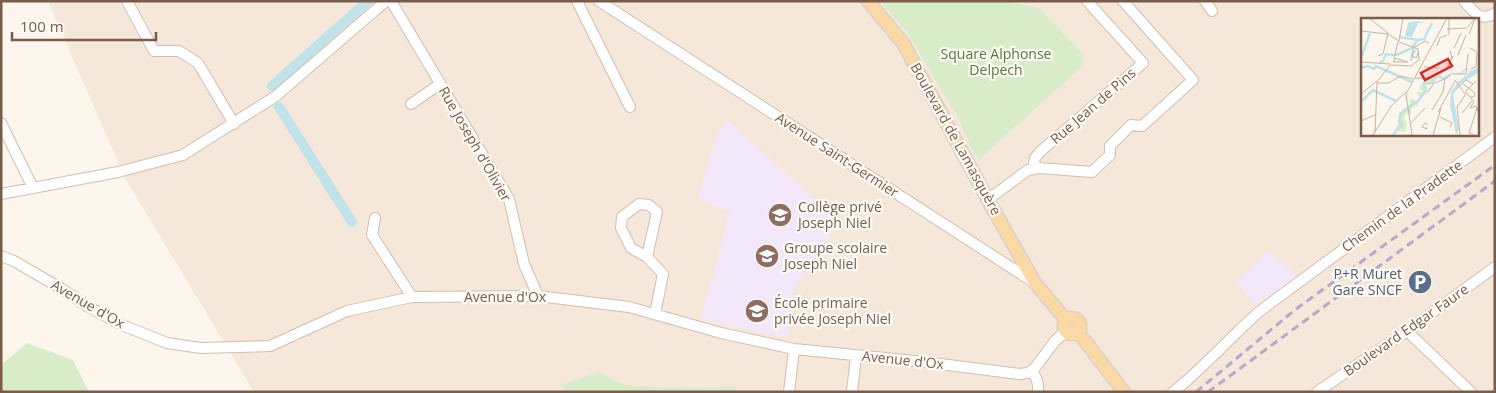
<svg xmlns="http://www.w3.org/2000/svg" width="1496" height="393" viewBox="0 0 1496 393" font-family="'Open Sans',sans-serif">
  <rect width="100%" height="100%" fill="#fdf6ec"/>
  <path fill="#f5e8da" fill-rule="evenodd" d="M 48,1 L 1495,1 L 1495,392 L 254,392 L 125,178 ZM 1362,19 L 1477,19 L 1477,134 L 1362,134 Z"/>
  <path fill="#f3e8fa" d="M 728,120 L 839,222 L 793,290 L 788,338 L 701,320 L 730,211 L 698,200 L 715,139 Z
    M 1268,251 L 1298,277 L 1255,305 L 1237,282 Z"/>
  <path fill="#d8ecc9" d="M 880,1 L 1003,1 L 1039,8 L 1084,55 L 1082,66 L 980,159 L 974,154 L 956,114 L 907,32 Z
    M 27,343 L 73,360 L 89,392 L 1,392 L 1,365 Z
    M 598,372 L 625,385 L 669,388 L 735,387 L 737,392 L 565,392 L 562,385 Z"/>
  <g fill="none" stroke-linecap="round" stroke-linejoin="round">
    <path stroke="#bfe3e8" stroke-width="10" d="M 272,86 L 368,1
      M 279,107 L 352,222"/>
    <g stroke="#d1beb0" stroke-width="12">
      <path id="minor" d="M 127,1 L 154,51 L 179,51 L 198,63 L 234,124
        M 391,1 L 509,199 L 524,264 L 538,296
        M 577,1 L 630,107
        M 599,1 L 1035,283
        M 1205,1 L 1212,11
        M 1464,1 C 1473,11 1481,23 1495,13
        M 411,104 L 440,84
        M 1,123 L 33,188
        M 1033,169 L 1035,158 L 1041,151 L 1143,63 L 1087,1
        M 1,194 L 118,172 L 183,155 L 276,96 L 386,1
        M 987,198 L 994,195 L 1028,170 L 1039,168 L 1092,172 L 1110,155 L 1110,146 L 1131,125 L 1142,126 L 1193,80 L 1123,1
        M 375,218 L 372,235 L 412,297
        M 1,256 L 14,261 L 62,289 L 87,306 L 122,325 L 167,343 L 201,348 L 270,346 L 347,311 L 412,297 L 538,296 L 629,307 L 721,333 L 794,349 L 925,362 L 1019,374 L 1028,373 L 1034,369 L 1055,341 L 1066,331
        M 647,257 L 631,248 L 621,228 L 622,217 L 639,204 L 649,205 L 657,212 L 647,257 L 663,274 L 655,314
        M 1407,331 L 1471,392
        M 1031,371 C 1037,377 1039,384 1038,392
        M 789,392 L 794,349
        M 852,392 L 856,356
        M 1173,392 C 1204,368 1230,337 1260,311 L 1495,137
        M 1317,392 L 1407,331 L 1495,267"/>
    </g>
    <g stroke="#dad1cd" stroke-width="15">
      <path id="major" d="M 868,1 L 903,43 L 993,209 L 1035,283 L 1066,320
        M1064 326a8 8 0 1 1 16 0a8 8 0 1 1-16 0Z
        M 1078,332 L 1124,392"/>
    </g>
    <use href="#minor" stroke="#fff" stroke-width="10"/>
    <use href="#major" stroke="#fbd9a5" stroke-width="12"/>
    <path stroke="#b9a8c9" stroke-width="3" stroke-dasharray="8 5" stroke-linecap="butt" d="M 1196,392 L 1296,309 L 1495,165
      M 1208,392 L 1495,181"/>
  </g>
  <defs>
    <g id="school-disc" transform="scale(1.25)"><circle r="9.5" fill="#8d6e63" stroke="#fffaf3"/><path d="M0-5L7-2L0 1L-7-2ZM-4 1L0 2.5L4 1V4Q0 6-4 4Z" fill="#fff"/></g>
    <g id="parking-disc" transform="scale(1.25)"><circle r="9.5" fill="#5c6f8a" stroke="#fffaf3"/><path d="M-3.5-5.5H1a3.5 3.5 0 0 1 0 7H-1V5.5H-3.5ZM-1-3.4V-.6H.8a1.4 1.4 0 0 0 0-2.8Z" fill="#fff"/></g>
  </defs>
  <g fill-rule="evenodd">
    <use href="#school-disc" x="780" y="215"/>
    <use href="#school-disc" x="767" y="256"/>
    <use href="#parking-disc" x="1420" y="282"/>
    <use href="#school-disc" x="757" y="311"/>
  </g>
  <g text-anchor="middle" stroke-width="4.5" stroke-linejoin="round" paint-order="stroke">
    <g font-size="14" fill="#537a41" stroke="#fffaf3">
      <text x="996" y="59">Square Alphonse<tspan x="996" dy="16">Delpech</tspan></text>
    </g>
    <g font-size="14" fill="#7a5c4d" stroke="#fffaf3">
      <text transform="translate(1093 106) rotate(-41)" y="5">Rue Jean de Pins</text>
      <text transform="translate(956 139) rotate(61)" y="5">Boulevard de Lamasquère</text>
      <text transform="translate(475 144) rotate(60)" y="5">Rue Joseph d'Olivier</text>
      <text transform="translate(837 155) rotate(33)" y="5">Avenue Saint-Germier</text>
      <text transform="translate(1402 206) rotate(-36)" y="5">Chemin de la Pradette</text>
      <text x="505" y="302">Avenue d'Ox</text>
      <text transform="translate(88 304) rotate(30)" y="5">Avenue d'Ox</text>
      <text transform="translate(1406 330) rotate(-35)" y="5">Boulevard Edgar Faure</text>
      <text transform="translate(903 360) rotate(6)" y="5">Avenue d'Ox</text>
    </g>
    <g font-size="14" fill="#785e54" stroke="#fffaf3" text-anchor="start">
      <text x="798" y="212">Collège privé<tspan x="798" dy="16">Joseph Niel</tspan></text>
      <text x="784" y="253">Groupe scolaire<tspan x="784" dy="16">Joseph Niel</tspan></text>
      <text x="774" y="308">École primaire<tspan x="774" dy="16">privée Joseph Niel</tspan></text>
    </g>
    <g font-size="14" fill="#4e5e75" stroke="#fffaf3" text-anchor="end">
      <text x="1402" y="279">P+R Muret<tspan x="1402" dy="16">Gare SNCF</tspan></text>
    </g>
  </g>
  <g transform="translate(1361 18)">
    <rect width="118" height="118" fill="#fdf6ec"/>
    <path d="M 78,56 L 80,60 L 79,62 L 77,58 L 69,67 L 63,67 L 69,71 L 65,71 L 68,73 L 56,84 L 57,89 L 53,87 L 50,91 L 50,97 L 47,95 L 43,98 L 46,107 L 44,114 L 36,113 L 32,117 L 38,103 L 37,97 L 48,87 L 50,80 L 56,84 L 59,79 L 55,74 L 63,74 L 58,70 L 64,61 Z" fill="#d8ecc9"/>
    <path d="M 56,3 L 64,5 L 57,5 L 51,19 L 44,18 L 47,5 ZM 104,50 L 110,53 L 117,50 L 117,55 L 99,66 L 92,77 L 98,111 L 95,117 L 89,87 L 90,74 L 97,64 L 109,54 L 105,50 L 103,54 L 100,56 L 92,53 L 85,61 L 80,61 L 92,53 L 100,55 Z" fill="#bfe3e8"/>
    <path fill="none" stroke="#bfe3e8" stroke-width="2.5" d="M 38,19 L 57,22M 35,37 L 53,29M 1,38 L 9,15M 50,43 L 53,27 L 57,22 L 63,21 L 71,5M 18,45 L 22,43 L 25,36 L 35,37M 0,50 L 7,48 L 13,51 L 15,48 L 51,64M 0,84 L 12,72 L 35,83M 32,117 L 41,106 L 38,103 L 40,95 L 57,83 L 64,74 L 63,65 L 71,65 L 77,57 L 82,61"/>
    <path fill="none" stroke="#c5b3a7" stroke-width="1" d="M 8,0 L 27,15 L 22,36 L 17,38M 86,11 L 106,10 L 114,0M 0,13 L 27,16 L 38,23M 108,16 L 114,1M 88,17 L 88,0M 38,23 L 42,0M 38,24 L 57,31 L 58,41M 76,28 L 79,20 L 86,17M 54,29 L 64,23 L 68,25M 93,30 L 100,15M 109,30 L 116,34 L 115,49 L 110,51M 55,34 L 53,33 L 51,38 L 55,40 L 57,35M 97,37 L 105,17M 33,40 L 47,44 L 32,44 L 34,41M 33,40 L 37,24M 0,44 L 29,46M 63,49 L 78,50M 86,52 L 92,38M 91,56 L 105,56 L 107,36M 54,60 L 66,60 L 85,52 L 91,39 L 89,33M 94,62 L 104,76M 16,64 L 29,47 L 50,48 L 59,41M 16,65 L 28,65 L 39,58 L 52,61M 102,66 L 113,74 L 114,78 L 110,79M 95,71 L 105,62 L 112,66M 67,74 L 73,65 L 84,61M 104,74 L 115,63M 105,74 L 113,84 L 109,90 L 115,88 L 118,95M 0,76 L 16,63M 71,92 L 82,74 L 84,61 L 90,57M 77,94 L 94,63M 101,95 L 111,83M 79,99 L 91,105 L 89,109M 0,103 L 14,97M 50,105 L 64,90M 65,109 L 66,111 L 61,109 L 64,105 L 67,107M 14,114 L 16,65M 112,116 L 108,115 L 116,90M 12,117 L 31,87 L 45,74M 51,117 L 45,76 L 86,0M 72,117 L 80,90M 99,117 L 96,89 L 105,76"/>
    <path fill="#d62828" fill-opacity="0.15" stroke="#d62828" stroke-width="2.5" d="M 87,41 L 91,48 L 64,62 L 60,55 Z"/>
    <rect width="118" height="118" fill="none" stroke="#7a5c4d" stroke-width="2.5"/>
  </g>
  <rect width="1496" height="393" fill="none" stroke="#7a5c4d" stroke-width="5"/>
  <path d="M12 32v8h144v-8" fill="none" stroke="#7a5c4d" stroke-width="2.5"/>
  <text x="20" y="32" font-size="15" fill="#7a5c4d" stroke="#fffaf3" stroke-width="4" paint-order="stroke">100 m</text>
</svg>
